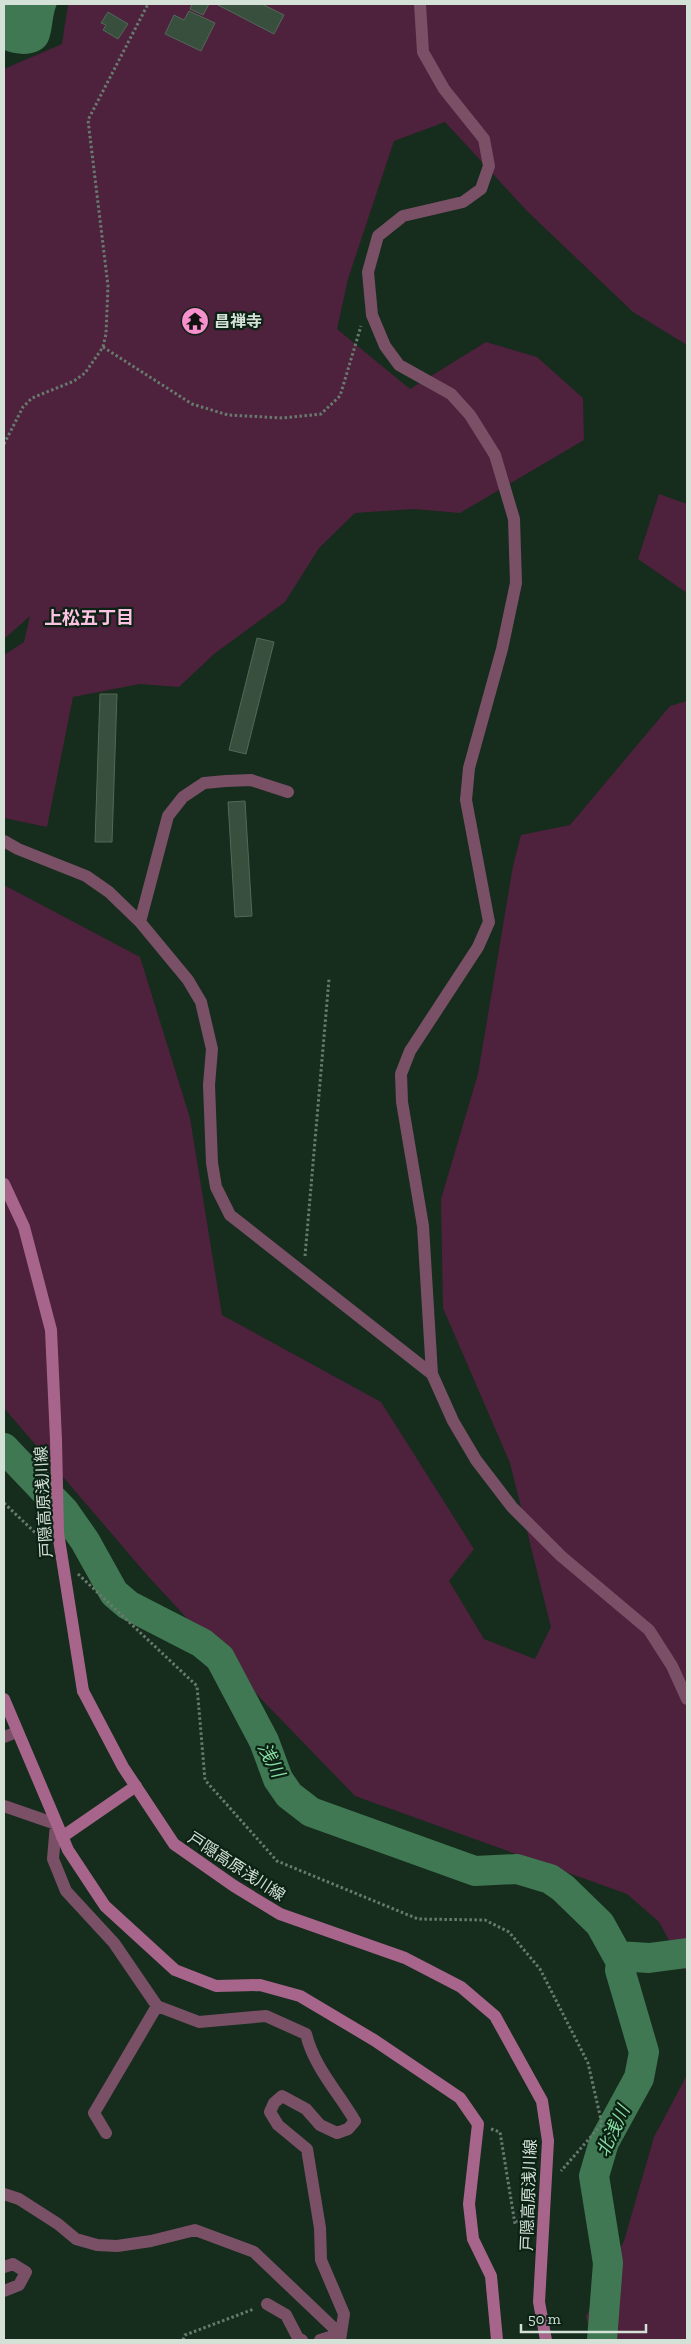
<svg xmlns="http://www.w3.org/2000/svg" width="691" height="2344" viewBox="0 0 691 2344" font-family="'Zilla Slab','Noto Sans JP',serif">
  <rect width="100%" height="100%" fill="#162c1d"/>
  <path fill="#4e213c" d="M 68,4 L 687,4 L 687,345 L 633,312 L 527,211 L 445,122 L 394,141 L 348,279 L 337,329 L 410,389 L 486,342 L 537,357 L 583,398 L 584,440 L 460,513 L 414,509 L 355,513 L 319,548 L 285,602 L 214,654 L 179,687 L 140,684 L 73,697 L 47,827 L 4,818 L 4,655 L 24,642 L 30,616 L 4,639 L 4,69 L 62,44 Z
    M 659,494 L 687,504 L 687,593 L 638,559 Z
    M 687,701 L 687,1973 L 659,1922 L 627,1894 L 355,1796 L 266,1704 L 147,1575 L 4,1408 L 4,885 L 140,957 L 190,1118 L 222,1315 L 381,1402 L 474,1549 L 449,1581 L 484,1639 L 535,1659 L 551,1627 L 510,1463 L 443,1308 L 441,1199 L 478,1074 L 513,866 L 521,835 L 570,825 L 670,706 Z
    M 687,2075 L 687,2340 L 592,2340 L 586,2316 L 624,2241 L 654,2137 Z"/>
  <path fill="#3f7852" d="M 5,4 L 57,4 C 52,15 53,27 49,39 C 43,57 18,56 4,50 Z"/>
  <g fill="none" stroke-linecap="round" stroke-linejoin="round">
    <path stroke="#3f7852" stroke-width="30" d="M 4,1448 L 64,1511 L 85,1541 L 114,1593 L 128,1605 L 202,1643 L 220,1658 L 264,1741 L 278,1779 L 289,1795 L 311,1812 L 475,1871 L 517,1869 L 550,1879 L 563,1888 L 600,1924 L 621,1962 L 620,1970 L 644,2052 L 639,2078 L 604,2142 L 594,2176 L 608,2263 L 602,2340
      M 618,1956 L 649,1958 L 687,1953"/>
  </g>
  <path fill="#384f3e" stroke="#516958" d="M 192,4 L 209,4 L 203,15 L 190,9 Z
    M 216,4 L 262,4 L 284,15 L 274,34 Z
    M 189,11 L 215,23 L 201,51 L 165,34 L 174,15 L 184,20 Z
    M 108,12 L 128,24 L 118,39 L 103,30 L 106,25 L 101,23 Z
    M 257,638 L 274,642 L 246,754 L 229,750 Z
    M 100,694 L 117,694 L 112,842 L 95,842 Z
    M 245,801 L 252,916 L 235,917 L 228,802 Z"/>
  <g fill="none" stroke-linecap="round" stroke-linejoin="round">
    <path stroke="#687a6e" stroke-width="3" stroke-dasharray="2.5 2.5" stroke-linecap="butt" d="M 103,347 L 192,404 L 228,415 L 283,418 L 321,414 L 340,396 L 361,326
      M 4,444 L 23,407 L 32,398 L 74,381 L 85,373 L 103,347 L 106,334 L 108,286 L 88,120 L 148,4
      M 305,1256 L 329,979
      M 4,1503 L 45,1542
      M 78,1574 L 197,1686 L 205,1780 L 277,1861 L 418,1919 L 485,1920 L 509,1932 L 540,1969 L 588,2063 L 602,2124 L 561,2171
      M 491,2129 L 500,2132 L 515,2224 L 529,2208
      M 183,2340 L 185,2335 L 254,2309"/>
    <path stroke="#7a5067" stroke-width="12" d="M 420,4 L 423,52 L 444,89 L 484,139 L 489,166 L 481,189 L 463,202 L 403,216 L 378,236 L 368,272 L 372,315 L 385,346 L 399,365 L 451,394 L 470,415 L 495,455 L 514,519 L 516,583 L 502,649 L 469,768 L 466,800 L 489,922 L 478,947 L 410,1051 L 401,1074 L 402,1102 L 423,1226 L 432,1374
      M 4,841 L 18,849 L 86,876 L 109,892 L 140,922 L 188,980 L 201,1002 L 212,1049 L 209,1085 L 212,1163 L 216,1187 L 230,1215 L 432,1374 L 453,1421 L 476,1460 L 512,1507 L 561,1556 L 649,1630 L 672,1666 L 687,1699
      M 140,922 L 168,816 L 183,797 L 204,783 L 226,781 L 251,780 L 288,792
      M 4,1737 L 17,1732
      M 4,1806 L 56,1824 L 53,1859 L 66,1891 L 114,1943 L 157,2006 L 199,2022 L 266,2016 L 306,2034 C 314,2067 338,2092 355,2121 L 348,2129 L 337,2133 L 320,2125 L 306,2109 L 282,2096 L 274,2103 L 270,2112 L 278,2125 L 307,2149 L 320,2228 L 321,2260 L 344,2314 L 340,2340
      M 106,2133 L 94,2113 L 157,2006
      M 4,2194 L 19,2199 L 58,2224 L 76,2239 L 97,2245 L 117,2246 L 151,2241 L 195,2230 L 254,2252 L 340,2334
      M 4,2267 L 13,2264 L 26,2272 L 19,2285 L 4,2291
      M 267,2304 L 286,2315 L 298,2338 L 302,2340
      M 320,2340 L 340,2334"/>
    <path stroke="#a8658c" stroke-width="12" d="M 4,1184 L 24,1227 L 51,1330 L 56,1440
      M 83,1691 L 123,1767 L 174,1844 L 234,1886 L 280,1914 L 405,1958 L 461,1987 L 495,2016 L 542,2101 L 548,2141
      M 4,1699 L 68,1850 L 105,1906 L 175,1970 L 216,1986 L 260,1985 L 300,1996 L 374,2040 L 460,2098 L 478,2124 L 469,2204 L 473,2239 L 491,2276 L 497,2340
      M 62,1837 L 136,1786"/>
    <path stroke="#a8658c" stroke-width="12" d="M 56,1440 L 58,1533 L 83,1691
      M 546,2340 L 539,2302 L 548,2141"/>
  </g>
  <defs>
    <g id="temple-disc" transform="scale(1.4375)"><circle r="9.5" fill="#f790cd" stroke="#0c2214"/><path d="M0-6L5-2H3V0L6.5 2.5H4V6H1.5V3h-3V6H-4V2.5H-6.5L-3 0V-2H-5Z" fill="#111"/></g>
  </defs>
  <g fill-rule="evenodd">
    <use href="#temple-disc" x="195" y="321"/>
  </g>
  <g text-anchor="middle" stroke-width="4.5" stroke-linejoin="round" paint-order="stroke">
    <g font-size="16" font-weight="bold" fill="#d4e1d7" stroke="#0c2214" text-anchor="start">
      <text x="214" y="327">昌禅寺</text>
    </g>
    <g font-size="16" fill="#d4e1d7" stroke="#0c2214">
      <text transform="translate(43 1502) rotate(-93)" y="6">戸隠高原浅川線</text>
      <text transform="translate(237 1866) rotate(33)" y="6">戸隠高原浅川線</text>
      <text transform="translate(528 2195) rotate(-88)" y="6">戸隠高原浅川線</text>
    </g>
    <g font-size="18" font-weight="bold" fill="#fec2e2" stroke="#0c2214">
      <text x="89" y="624">上松五丁目</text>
    </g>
    <g font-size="18" font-style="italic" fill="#87dba2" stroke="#0c2214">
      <text transform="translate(271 1760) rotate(63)" y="6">浅川</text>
      <text transform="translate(613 2131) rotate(-65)" y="6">北浅川</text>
    </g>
  </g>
  <rect width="691" height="2344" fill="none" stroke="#d4e1d7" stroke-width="10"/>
  <path d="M521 2324v8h125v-8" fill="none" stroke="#d4e1d7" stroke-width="2.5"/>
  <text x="528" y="2324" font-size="15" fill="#d4e1d7" stroke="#0c2214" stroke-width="4" paint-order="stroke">50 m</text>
</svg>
